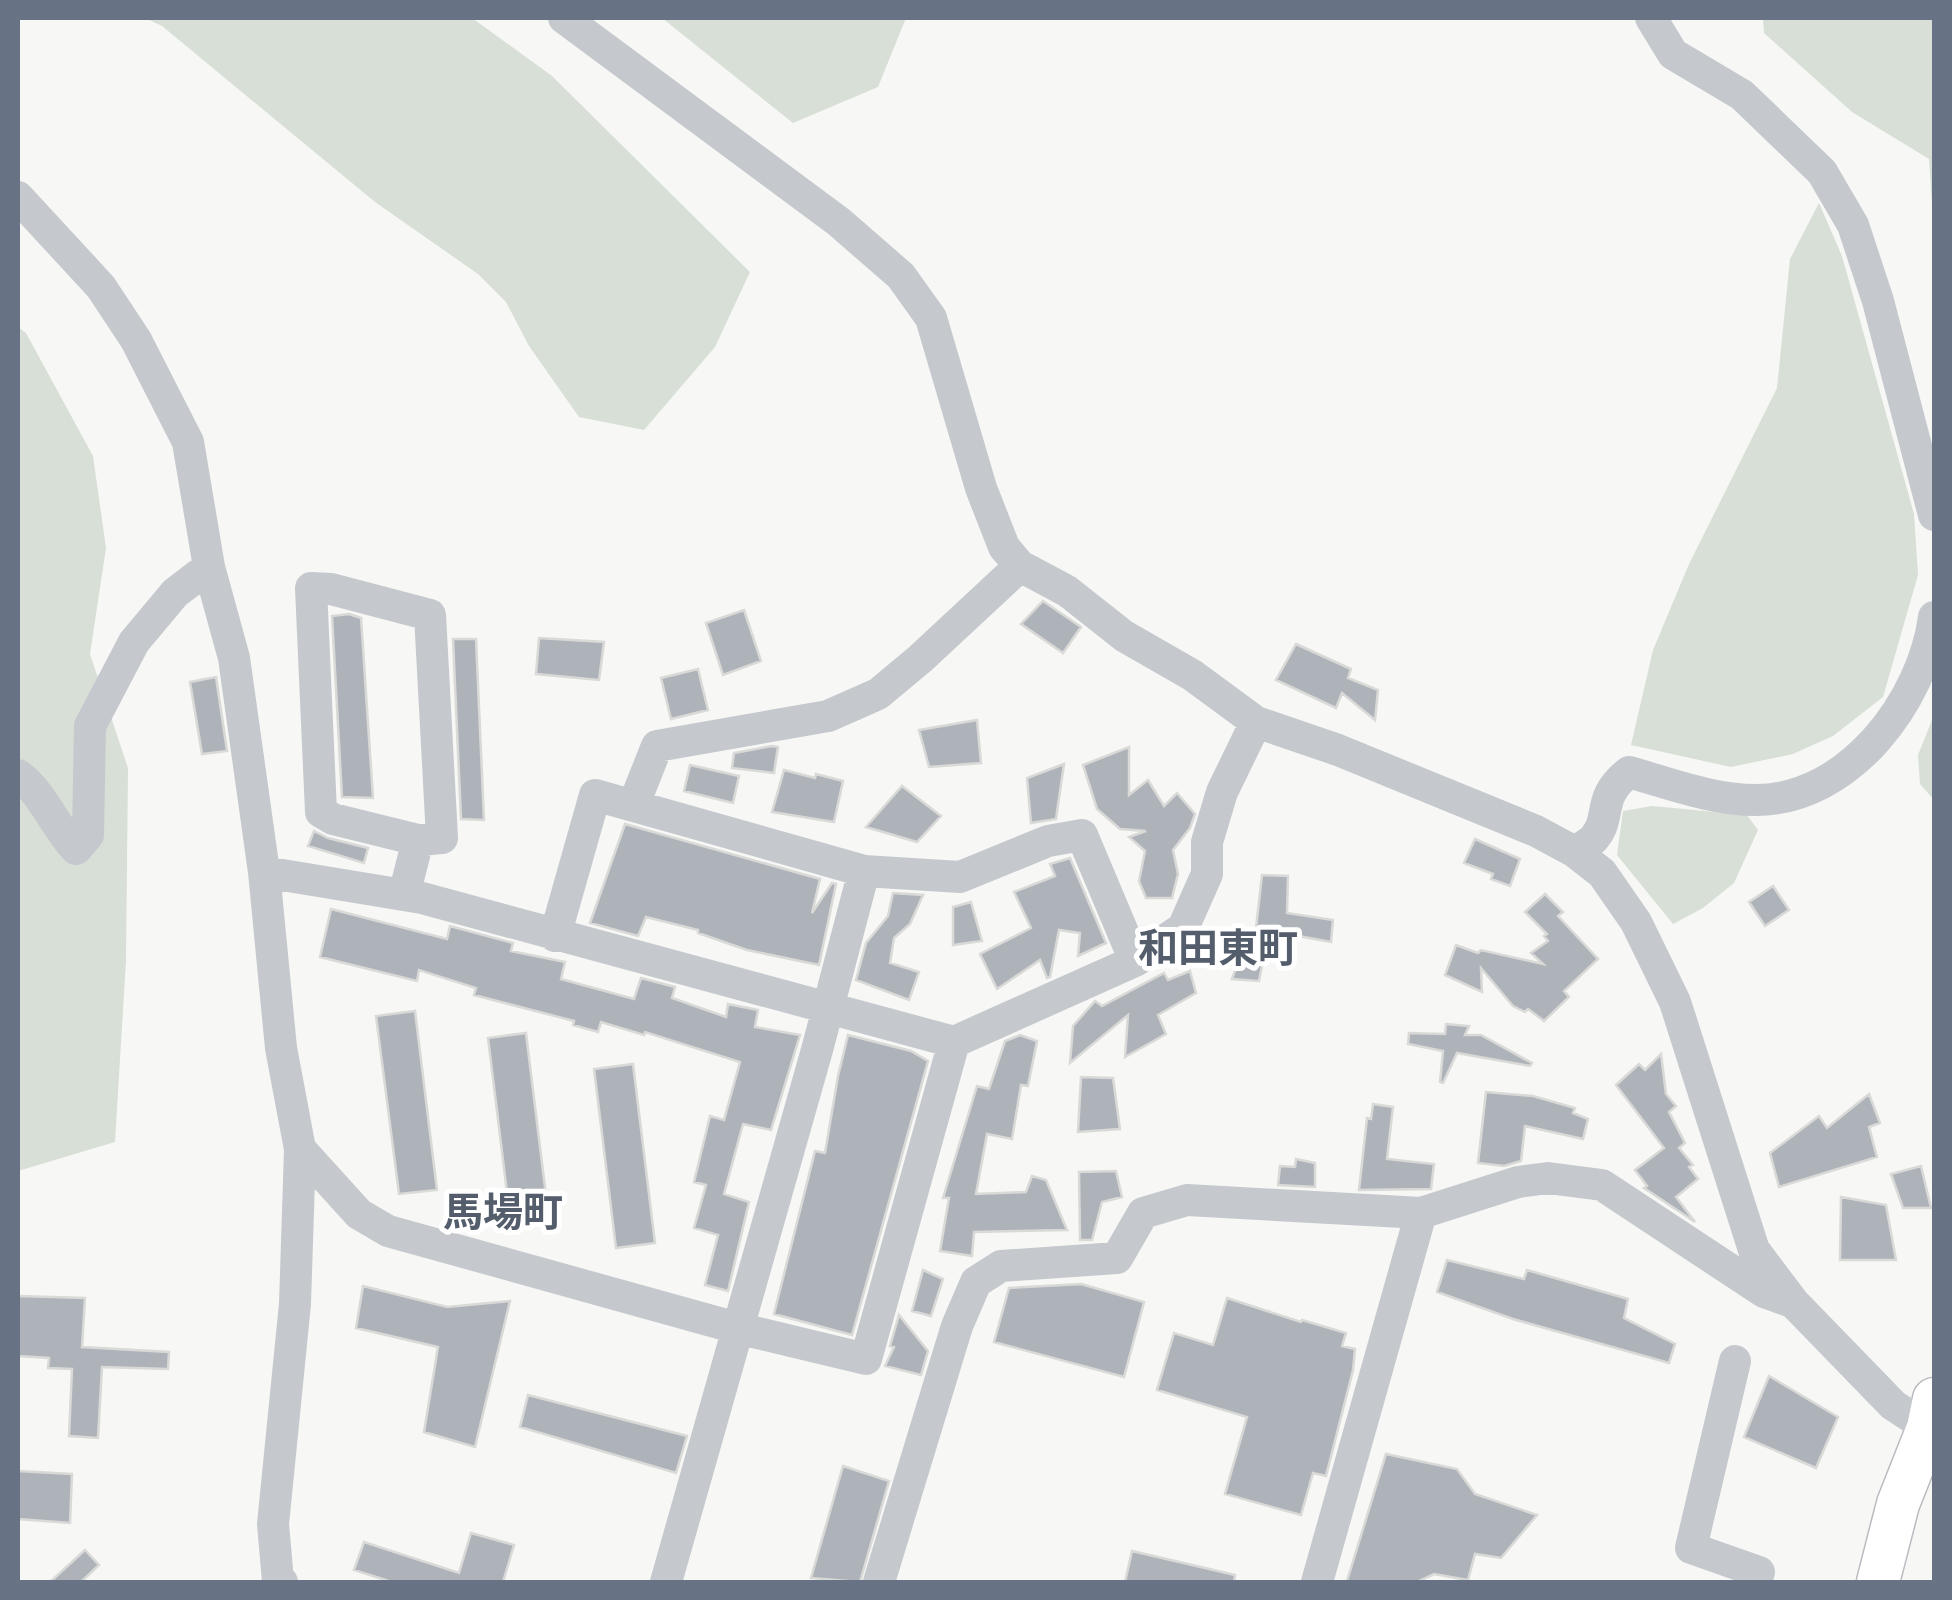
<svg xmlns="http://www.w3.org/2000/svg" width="1952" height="1600" viewBox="0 0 1952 1600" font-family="'IBM Plex Sans','Noto Sans JP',sans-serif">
  <rect width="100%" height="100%" fill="#f7f8f5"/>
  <path fill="#d7dfd6" d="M 145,18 L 472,18 L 552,76 L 750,272 L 715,347 L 644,430 L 579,417 L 529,346 L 506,302 L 478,274 L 375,202 L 162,26 Z
    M 662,18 L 906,18 L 878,87 L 793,123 Z
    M 1763,18 L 1934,18 L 1934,235 L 1929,159 L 1852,112 L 1764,33 Z
    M 1819,203 L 1842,256 L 1914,514 L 1918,575 L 1883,697 L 1833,736 L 1793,754 L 1731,767 L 1631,745 L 1653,650 L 1689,564 L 1777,388 L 1790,259 Z
    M 18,327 L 26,333 L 93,456 L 106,548 L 90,654 L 128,768 L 126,960 L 115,1142 L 18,1171 Z
    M 1934,715 L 1934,800 L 1920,784 L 1918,755 Z
    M 1652,806 L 1747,815 L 1758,830 L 1734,883 L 1703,908 L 1673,924 L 1617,855 L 1623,811 Z"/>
  <path fill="#aeb3ba" stroke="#d9d9d7" stroke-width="2.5" d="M 1043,601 L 1081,627 L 1063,653 L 1021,624 Z
    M 744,610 L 761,661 L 723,675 L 706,623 Z
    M 349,614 L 361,618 L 373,798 L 342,797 L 332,616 Z
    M 539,638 L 604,642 L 599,680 L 536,674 Z
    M 453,639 L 476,639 L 484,820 L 461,819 Z
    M 1296,644 L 1351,669 L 1348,678 L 1378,690 L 1375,720 L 1342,693 L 1336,708 L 1276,680 Z
    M 698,669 L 708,710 L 671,719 L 661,678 Z
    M 216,677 L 227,751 L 202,754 L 190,682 Z
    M 977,720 L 981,763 L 929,767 L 919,730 Z
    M 772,746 L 778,747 L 774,773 L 732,768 L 734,753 Z
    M 1129,747 L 1129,795 L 1148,780 L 1164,806 L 1177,793 L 1195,814 L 1190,828 L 1173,850 L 1178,874 L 1172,898 L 1146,898 L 1139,881 L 1145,851 L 1129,837 L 1146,831 L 1120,829 L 1097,809 L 1083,765 Z
    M 1064,764 L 1056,819 L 1031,823 L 1027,778 Z
    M 690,765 L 739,776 L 733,803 L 684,791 Z
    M 784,770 L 815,778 L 816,774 L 843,781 L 834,822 L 772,812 Z
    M 902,786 L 941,816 L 917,842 L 866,827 Z
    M 625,824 L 820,879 L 812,913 L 832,883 L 836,884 L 819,965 L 747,950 L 698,933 L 698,930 L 646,917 L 638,936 L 590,923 Z
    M 314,831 L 328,838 L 368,848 L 364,863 L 308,846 Z
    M 1475,839 L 1520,859 L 1510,886 L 1491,879 L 1493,874 L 1464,863 Z
    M 1070,858 L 1106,943 L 1078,956 L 1080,933 L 1059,930 L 1050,977 L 1047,978 L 1040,960 L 997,989 L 980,954 L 1031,928 L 1014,892 L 1055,876 L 1050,864 Z
    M 1262,875 L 1288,876 L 1287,913 L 1333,920 L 1331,942 L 1256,928 Z
    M 1773,886 L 1789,910 L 1765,926 L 1749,902 Z
    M 893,893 L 923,895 L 910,924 L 894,938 L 890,963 L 919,972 L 909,1000 L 856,980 L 866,943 L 888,916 Z
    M 1545,894 L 1563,912 L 1558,916 L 1598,959 L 1564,991 L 1569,997 L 1544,1021 L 1528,1009 L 1525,1012 L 1513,1006 L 1481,968 L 1482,992 L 1445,975 L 1456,945 L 1478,953 L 1481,950 L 1543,964 L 1531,953 L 1548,941 L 1544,936 L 1547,934 L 1525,912 Z
    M 971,902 L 982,941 L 953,945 L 953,907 Z
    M 331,909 L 447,939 L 450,926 L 513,943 L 511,951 L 565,962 L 561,979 L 634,999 L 641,978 L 675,987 L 672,998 L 726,1017 L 728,1004 L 758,1010 L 755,1027 L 800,1035 L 771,1130 L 743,1124 L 724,1194 L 749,1202 L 728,1291 L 705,1285 L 718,1235 L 694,1228 L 706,1185 L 694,1182 L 710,1116 L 724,1120 L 740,1062 L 645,1032 L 644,1035 L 601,1022 L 598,1032 L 573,1025 L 574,1021 L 474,995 L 476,988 L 419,970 L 417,981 L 320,957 Z
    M 1248,936 L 1267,940 L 1259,981 L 1232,979 L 1240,956 L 1243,957 Z
    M 1190,971 L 1196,993 L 1158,1015 L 1166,1034 L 1125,1057 L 1128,1015 L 1070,1063 L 1073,1026 L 1095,1001 L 1102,1006 L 1164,973 L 1168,980 Z
    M 415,1011 L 437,1190 L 399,1194 L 376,1016 Z
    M 1446,1024 L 1469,1026 L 1465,1035 L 1481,1035 L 1532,1063 L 1530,1066 L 1457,1053 L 1443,1083 L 1440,1082 L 1443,1051 L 1408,1044 L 1409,1033 L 1445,1034 Z
    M 526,1033 L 548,1212 L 510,1217 L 488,1038 Z
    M 848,1035 L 911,1051 L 928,1061 L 852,1335 L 774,1314 L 815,1151 L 825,1153 L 838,1076 Z
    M 1020,1035 L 1037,1041 L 1028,1086 L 1021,1085 L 1012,1139 L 987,1134 L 976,1194 L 1026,1192 L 1032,1176 L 1046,1180 L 1067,1230 L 974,1232 L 972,1256 L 940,1251 L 949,1198 L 943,1198 L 977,1086 L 989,1089 L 1005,1041 Z
    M 1661,1054 L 1666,1094 L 1676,1106 L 1669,1112 L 1685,1143 L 1679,1148 L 1693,1165 L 1689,1167 L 1698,1179 L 1676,1197 L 1695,1222 L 1644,1188 L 1647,1186 L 1635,1170 L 1664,1148 L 1616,1085 L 1639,1064 L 1645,1070 Z
    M 633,1064 L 655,1243 L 616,1248 L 594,1069 Z
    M 1081,1077 L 1113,1078 L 1120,1129 L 1078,1132 Z
    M 1486,1092 L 1533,1096 L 1575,1108 L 1573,1113 L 1588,1119 L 1583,1139 L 1525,1126 L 1521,1161 L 1504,1166 L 1478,1163 Z
    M 1869,1094 L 1880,1123 L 1869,1127 L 1877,1157 L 1779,1187 L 1770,1153 L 1819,1116 L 1827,1128 Z
    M 1373,1104 L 1393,1107 L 1387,1159 L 1434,1164 L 1431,1189 L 1359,1190 L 1367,1118 L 1371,1119 Z
    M 1296,1159 L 1315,1163 L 1315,1187 L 1278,1185 L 1280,1166 L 1295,1167 Z
    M 1921,1166 L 1931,1208 L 1903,1208 L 1891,1174 Z
    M 1116,1171 L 1122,1197 L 1102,1202 L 1092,1240 L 1080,1240 L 1079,1172 Z
    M 1841,1197 L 1886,1205 L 1896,1260 L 1840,1260 Z
    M 1447,1260 L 1524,1279 L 1527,1270 L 1628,1299 L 1624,1318 L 1675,1344 L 1669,1363 L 1513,1319 L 1437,1292 Z
    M 923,1270 L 943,1279 L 931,1316 L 912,1311 Z
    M 1081,1284 L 1144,1302 L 1124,1377 L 994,1342 L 1009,1288 Z
    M 363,1286 L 447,1307 L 510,1301 L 475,1447 L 424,1432 L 438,1347 L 356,1328 Z
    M 18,1296 L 85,1298 L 82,1347 L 169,1352 L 168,1369 L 102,1367 L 98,1438 L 69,1436 L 72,1369 L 48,1368 L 49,1358 L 18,1356 Z
    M 1227,1298 L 1301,1322 L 1302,1320 L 1346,1333 L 1342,1346 L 1355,1349 L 1353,1370 L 1326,1476 L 1313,1473 L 1301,1515 L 1225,1494 L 1247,1417 L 1157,1390 L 1174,1333 L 1213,1345 Z
    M 899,1315 L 928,1351 L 921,1375 L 885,1366 L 894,1347 L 890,1346 Z
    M 1769,1376 L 1838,1417 L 1816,1468 L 1744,1437 Z
    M 528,1395 L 687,1436 L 676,1473 L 520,1427 Z
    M 1386,1454 L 1457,1469 L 1475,1494 L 1537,1515 L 1501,1558 L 1475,1554 L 1468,1580 L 1434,1574 L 1417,1582 L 1347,1581 Z
    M 843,1466 L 889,1481 L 860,1582 L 811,1578 Z
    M 18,1471 L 72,1474 L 70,1523 L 18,1519 Z
    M 471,1533 L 514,1545 L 503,1582 L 392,1582 L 354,1570 L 364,1542 L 459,1573 Z
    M 85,1550 L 99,1565 L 81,1582 L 50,1582 Z
    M 1132,1551 L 1235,1575 L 1234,1582 L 1125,1582 Z"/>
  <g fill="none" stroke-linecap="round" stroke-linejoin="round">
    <g stroke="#b8bbc0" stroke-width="45">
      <path id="major" d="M 1878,1582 L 1898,1504 L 1928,1428 L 1934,1399"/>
    </g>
    <path stroke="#c5c8cc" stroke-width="32" d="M 564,18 L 839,222 L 901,276 L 931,318 L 981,488 L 1004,547 L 1020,566 L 1067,591 L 1124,636 L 1192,675 L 1256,722 L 1338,750 L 1536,831 L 1575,852 L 1602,873 L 1636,922 L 1675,1002 L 1754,1250 L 1794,1303 L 1893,1405 L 1928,1428
      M 1651,18 L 1673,54 L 1742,95 L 1822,172 L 1853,225 L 1878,301 L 1934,515
      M 18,197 L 101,287 L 136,340 L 188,442 L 209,567 L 234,658 L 264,872 L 281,1048 L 300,1149 L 295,1304 L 273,1524 L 278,1581 L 282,1582
      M 18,775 C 44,794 54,826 76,849 L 88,835 L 90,726 L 134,642 L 175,593 L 209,567
      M 634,804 L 657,746 L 828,716 L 878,694 L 920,659 L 1020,566
      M 1575,852 C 1580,848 1591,843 1595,837 C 1612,816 1596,798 1629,772 C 1671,784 1713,800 1756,800 C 1849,800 1923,701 1934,617
      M 264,872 L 422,898 L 954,1042 L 1135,961 L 1183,928 L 1207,874 L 1207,842 L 1222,792 L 1256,722
      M 404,895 L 418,840 L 442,838 L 430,615 L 331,589 L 311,588 L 321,812 L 333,819 L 418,840
      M 555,936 L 595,795 L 864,871 L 960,877 L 1048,841 L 1082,835 L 1135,961
      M 300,1149 L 359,1214 L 388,1231 L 737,1328 L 866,1359 L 954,1042
      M 1735,1361 L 1691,1548 L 1759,1572 L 1756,1582
      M 666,1582 L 817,1050 L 864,871
      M 879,1582 L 957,1326 L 976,1282 L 1001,1266 L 1117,1258 L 1143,1213 L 1187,1200 L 1421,1213 L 1518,1182 L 1548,1178 L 1602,1185 L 1764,1292 L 1789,1301
      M 1317,1582 L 1421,1213"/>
    <use href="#major" stroke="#fff" stroke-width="42"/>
  </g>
  <g text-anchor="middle" stroke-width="10" stroke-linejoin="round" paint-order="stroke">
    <g font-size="40" font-weight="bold" fill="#545d6b" stroke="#fff">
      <text x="1218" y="962">和田東町</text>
      <text x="503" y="1226">馬場町</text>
    </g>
  </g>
  <rect width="1952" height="1600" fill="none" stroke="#677285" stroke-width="40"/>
</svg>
